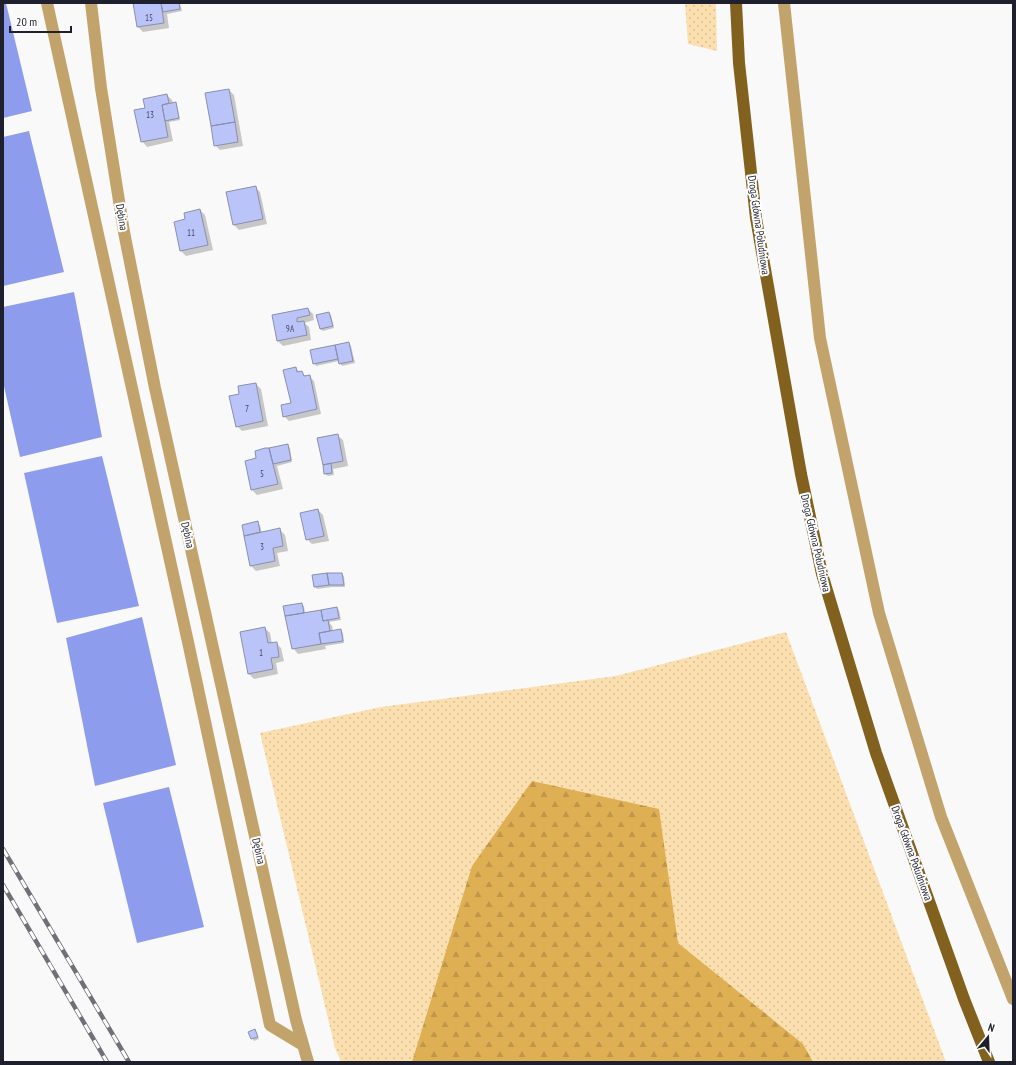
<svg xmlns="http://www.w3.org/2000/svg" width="1016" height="1065" viewBox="0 0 1016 1065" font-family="'PT Sans Narrow',sans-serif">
  <defs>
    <pattern id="grass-dots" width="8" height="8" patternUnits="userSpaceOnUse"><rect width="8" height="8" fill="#fcdfaf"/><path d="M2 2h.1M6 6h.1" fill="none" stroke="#d8bf97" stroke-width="1.8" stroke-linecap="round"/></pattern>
    <pattern id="forest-firs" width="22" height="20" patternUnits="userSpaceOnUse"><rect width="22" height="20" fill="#dfaf54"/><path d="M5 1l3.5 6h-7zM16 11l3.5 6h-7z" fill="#bf964a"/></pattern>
  </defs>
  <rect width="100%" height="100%" fill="#f9f9f9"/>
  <path fill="url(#grass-dots)" d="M 685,3 L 716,3 L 717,51 L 688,44 Z
    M 786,632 L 946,1062 L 341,1062 L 335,1048 L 260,733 L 381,707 L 616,676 Z"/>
  <path fill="url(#forest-firs)" d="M 532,781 L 659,809 L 678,943 L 803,1044 L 813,1062 L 412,1062 L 472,866 Z"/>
  <path fill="#8e9cee" d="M 3,3 L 6,3 L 32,111 L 3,118 Z
    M 29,131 L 64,272 L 3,286 L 3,137 Z
    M 74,292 L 102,437 L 20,457 L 3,382 L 3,307 Z
    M 102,456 L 139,606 L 57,623 L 24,473 Z
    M 142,617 L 176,765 L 95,786 L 66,638 Z
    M 169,787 L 204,927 L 137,943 L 103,803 Z"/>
  <path fill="#0003" d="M 134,3 L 180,3 L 182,11 L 167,14 L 169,28 L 143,32 L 138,27 Z
    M 229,90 L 234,95 L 243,146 L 220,150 L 215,145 Z
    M 167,95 L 172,100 L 173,103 L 175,103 L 177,105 L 180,120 L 169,122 L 173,141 L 147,147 L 142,141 Z
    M 255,187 L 260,192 L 267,224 L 239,230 L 234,225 L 227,193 Z
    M 200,210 L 205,215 L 213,250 L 186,256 L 181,251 L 175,223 L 187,220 Z
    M 308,309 L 313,314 L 314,320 L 304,323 L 309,327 L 311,340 L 283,346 L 278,341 L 273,316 Z
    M 329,313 L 331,315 L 334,328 L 323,331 L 320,329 L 317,316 Z
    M 349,343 L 351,346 L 355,363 L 342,366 L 339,361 L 316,366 L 314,363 Z
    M 295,368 L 307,377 L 309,376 L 314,381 L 321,414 L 289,421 L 284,416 L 292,403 Z
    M 256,384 L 261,389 L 268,426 L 242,431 L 237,426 L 240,395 Z
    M 337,435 L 343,440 L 348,466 L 333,469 L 334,475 L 328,476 L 325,474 Z
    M 287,445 L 290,448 L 292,462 L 277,466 L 283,489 L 257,495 L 252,490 L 258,459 Z
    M 318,510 L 323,515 L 329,541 L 312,544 L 307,539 Z
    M 257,523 L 260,525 L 262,533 L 280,530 L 285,535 L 288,551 L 277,553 L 280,566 L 256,571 L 251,566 L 243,526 Z
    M 341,574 L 344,576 L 345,587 L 332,587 L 317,589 L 315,587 Z
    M 301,604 L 304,606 L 305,614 L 336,608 L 339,610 L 341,620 L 329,622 L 332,626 L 333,631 L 340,630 L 343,633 L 344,643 L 325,646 L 326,649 L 298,654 L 293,648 Z
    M 265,628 L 270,633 L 272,644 L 276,643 L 281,648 L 284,661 L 276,663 L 278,674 L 254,679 L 249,674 Z
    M 255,1031 L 259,1039 L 254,1041 L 249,1033 Z"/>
  <path fill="#bac4f8" stroke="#898fae" d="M 133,3 L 161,3 L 164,23 L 137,27 Z
    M 161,3 L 179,3 L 180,9 L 163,12 Z
    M 229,89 L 235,122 L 211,126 L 205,93 Z
    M 167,94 L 169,103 L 162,105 L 168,137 L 141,142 L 134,110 L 145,108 L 143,99 Z
    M 176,102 L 179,118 L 165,121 L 162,105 Z
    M 235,122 L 238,142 L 214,146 L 211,126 Z
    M 256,186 L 263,219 L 233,225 L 226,192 Z
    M 200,209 L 208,245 L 180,251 L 174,222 L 185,219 L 184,213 Z
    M 308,308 L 310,315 L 297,318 L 297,322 L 304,321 L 307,335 L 277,341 L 272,315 Z
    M 329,312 L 333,326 L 320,329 L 316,315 Z
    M 349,342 L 353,361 L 339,364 L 335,345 Z
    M 335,345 L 338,359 L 313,364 L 310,350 Z
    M 296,367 L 297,372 L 302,371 L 304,376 L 310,375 L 317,409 L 283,417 L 281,405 L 291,403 L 283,370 Z
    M 256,383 L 263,421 L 236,427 L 229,396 L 239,394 L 238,386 Z
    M 338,434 L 343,461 L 323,465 L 317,438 Z
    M 288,444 L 291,460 L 273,464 L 269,448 Z
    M 265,448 L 269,448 L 278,484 L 251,490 L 245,461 L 256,458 L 255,451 Z
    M 331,463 L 332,473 L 324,474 L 323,465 Z
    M 318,509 L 324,536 L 306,540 L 300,513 Z
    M 258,521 L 260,532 L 244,536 L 242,525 Z
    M 280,528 L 283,546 L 273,548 L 275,561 L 250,566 L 244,536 Z
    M 327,573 L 329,585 L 314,587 L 312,575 Z
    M 327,573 L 342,573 L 344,585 L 329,585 Z
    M 302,603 L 304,613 L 285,616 L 283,606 Z
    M 337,607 L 339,618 L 323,621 L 321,610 Z
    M 321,610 L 323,621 L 328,620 L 330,631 L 319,633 L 321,644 L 292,649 L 285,616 Z
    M 265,627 L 268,643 L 277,642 L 279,657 L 271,658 L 273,669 L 248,674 L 240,632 Z
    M 341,629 L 343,641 L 321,644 L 319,633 Z
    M 255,1029 L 258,1037 L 251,1039 L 248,1032 Z"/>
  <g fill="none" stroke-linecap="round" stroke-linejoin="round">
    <path stroke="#c3a36c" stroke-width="12" d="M 47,3 L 188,642 L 270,1025 L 303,1045
      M 91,3 L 101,88 L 124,232 L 155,388 L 296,1020 L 308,1062
      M 784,3 L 820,338 L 879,613 L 941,817 L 1013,999"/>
    <path stroke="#82601d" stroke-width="12" d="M 736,3 L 739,63 L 756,218 L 801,474 L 822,574 L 876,753 L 964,999 L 989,1062"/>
    <g stroke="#6f7078" stroke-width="4.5">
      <path id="rail" d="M 3,849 L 129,1062
        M 3,885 L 107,1062"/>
    </g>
    <use href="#rail" stroke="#fff" stroke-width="3" stroke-dasharray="9" stroke-linecap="butt"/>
  </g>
  <g text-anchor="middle" stroke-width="4" stroke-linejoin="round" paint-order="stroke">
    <g font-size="9" fill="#454960">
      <text x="149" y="21">15</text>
      <text x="150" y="118">13</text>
      <text x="191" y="236">11</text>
      <text x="290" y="332">9A</text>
      <text x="247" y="412">7</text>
      <text x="262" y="477">5</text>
      <text x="262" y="550">3</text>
      <text x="261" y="656">1</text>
    </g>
    <g font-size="11" fill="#1e202d" stroke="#fff">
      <text transform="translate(122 217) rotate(81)" y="4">Dębina</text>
      <text transform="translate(759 225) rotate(82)" y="4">Droga Główna Południowa</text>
      <text transform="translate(188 535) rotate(77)" y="4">Dębina</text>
      <text transform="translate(816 543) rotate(77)" y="4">Droga Główna Południowa</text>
      <text transform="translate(259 851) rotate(77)" y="4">Dębina</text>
      <text transform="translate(912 853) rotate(70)" y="4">Droga Główna Południowa</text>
    </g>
  </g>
  <rect width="1016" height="1065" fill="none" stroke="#1e202d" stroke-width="8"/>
  <g transform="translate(988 1037) rotate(19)" stroke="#ffffff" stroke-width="3" paint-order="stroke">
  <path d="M0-3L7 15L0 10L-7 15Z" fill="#1e202d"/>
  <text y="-6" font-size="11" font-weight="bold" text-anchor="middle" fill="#1e202d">N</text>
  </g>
  <path d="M10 26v6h61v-6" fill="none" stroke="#1e202d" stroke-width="2"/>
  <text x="16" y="26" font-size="12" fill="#1e202d" stroke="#ffffff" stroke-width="3" paint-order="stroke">20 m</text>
</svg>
